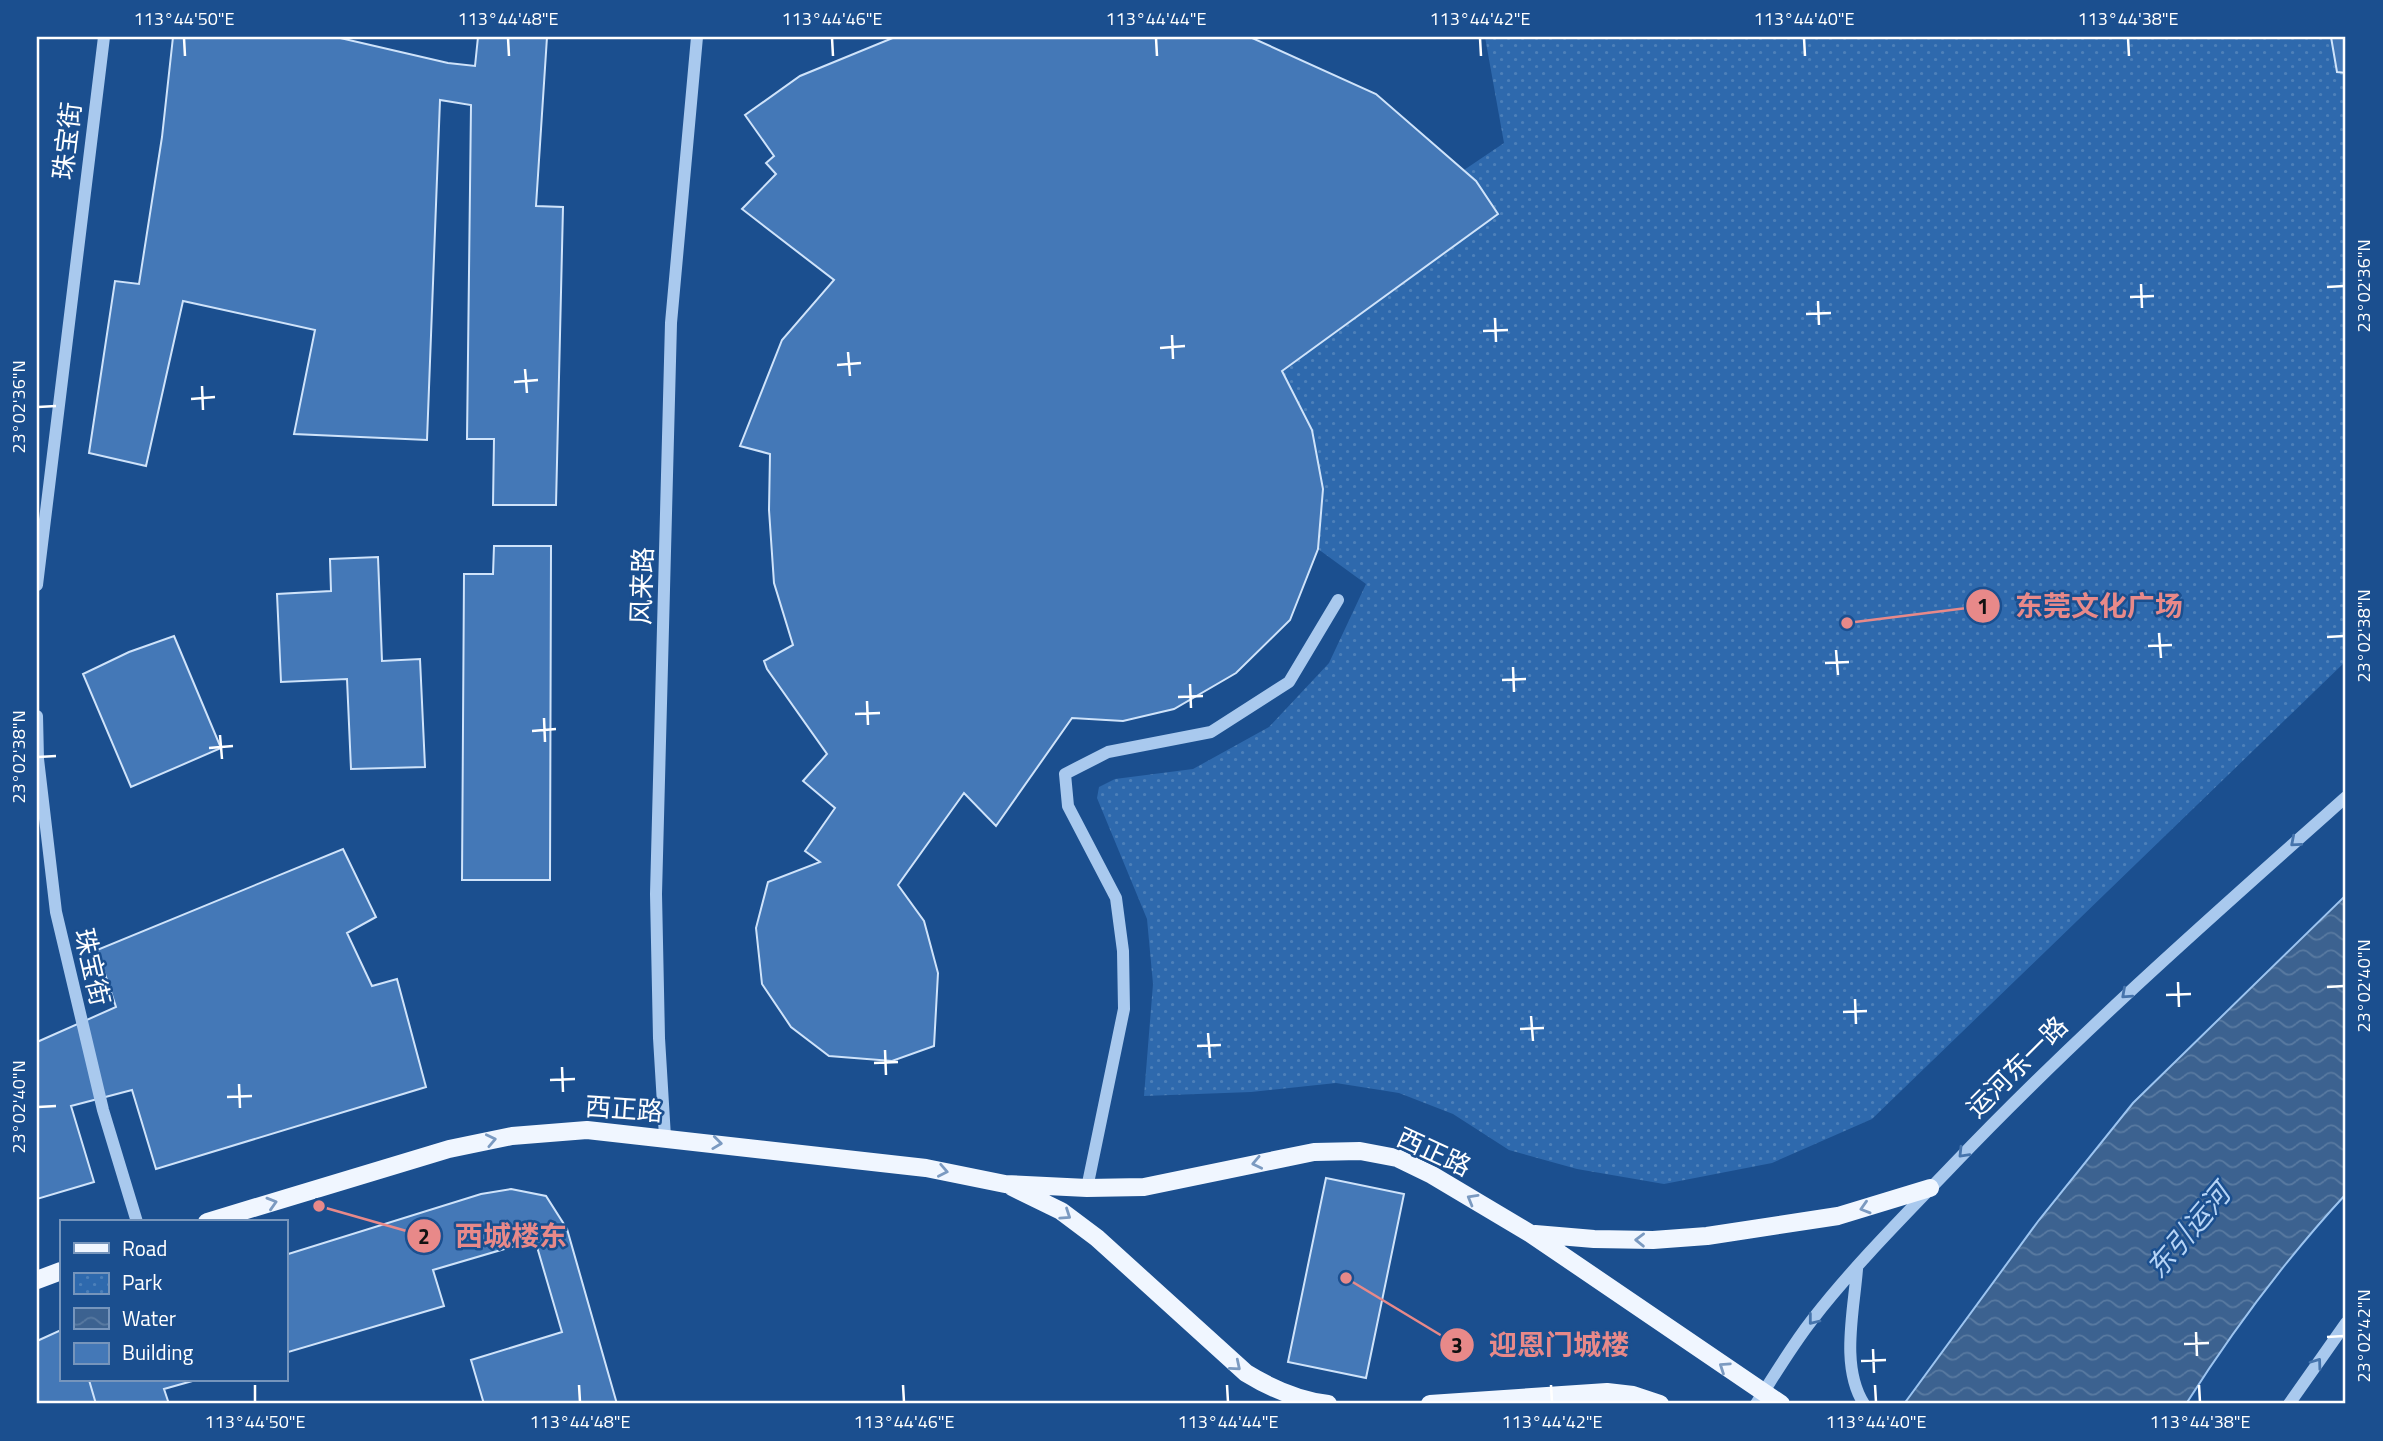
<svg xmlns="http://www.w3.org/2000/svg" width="2383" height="1441" viewBox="0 0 2383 1441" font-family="'Titillium Web','Noto Sans SC',sans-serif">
  <defs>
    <pattern id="park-dots" width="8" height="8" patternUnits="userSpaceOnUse" patternTransform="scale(1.75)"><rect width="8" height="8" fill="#2e69ad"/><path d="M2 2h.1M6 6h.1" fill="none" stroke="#4d80b9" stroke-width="1.8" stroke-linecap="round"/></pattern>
    <pattern id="water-waves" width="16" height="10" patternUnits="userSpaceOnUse" patternTransform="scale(1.75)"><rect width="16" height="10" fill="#3c6290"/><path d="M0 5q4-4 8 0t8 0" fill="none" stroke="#597aa1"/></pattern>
  </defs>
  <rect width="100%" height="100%" fill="#1b4f8f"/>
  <path fill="url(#park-dots)" d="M 1485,37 L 2346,37 L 2346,661 L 1872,1119 L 1772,1163 L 1664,1184 L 1577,1169 L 1509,1150 L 1453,1114 L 1399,1093 L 1336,1083 L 1251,1092 L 1144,1096 L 1153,984 L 1147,919 L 1097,798 L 1099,787 L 1115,779 L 1193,769 L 1269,727 L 1329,663 L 1366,584 L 1318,549 L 1323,489 L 1312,430 L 1282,371 L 1476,181 L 1464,170 L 1504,143 Z"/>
  <path fill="url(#water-waves)" stroke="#9cc4f0" stroke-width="2" d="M 2346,895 L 2346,1194 C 2286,1259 2233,1330 2186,1404 L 1904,1404 L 2039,1220 L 2133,1103 Z"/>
  <path fill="#4478b7" stroke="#cfe3fa" stroke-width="2" d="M 173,37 L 336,37 L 448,63 L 475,66 L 478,37 L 547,37 L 536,206 L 563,207 L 556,505 L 493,505 L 494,439 L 467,439 L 471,105 L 440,100 L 427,440 L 294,434 L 315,330 L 183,301 L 146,466 L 89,453 L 115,281 L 139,284 L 162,137 Z
    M 895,37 L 1250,37 L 1376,94 L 1476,181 L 1498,214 L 1282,371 L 1312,430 L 1323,489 L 1318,549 L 1290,620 L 1236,673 L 1174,709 L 1123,721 L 1072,718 L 996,826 L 964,793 L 898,885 L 924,921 L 938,973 L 934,1046 L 892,1061 L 829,1056 L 791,1027 L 762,984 L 756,928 L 768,882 L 820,862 L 805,851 L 835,808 L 803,781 L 827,754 L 767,669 L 764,661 L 793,645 L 774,583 L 769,510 L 770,454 L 740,446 L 782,340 L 834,280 L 742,209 L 776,174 L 766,163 L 774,156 L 745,115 L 800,76 Z
    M 2331,37 L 2346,37 L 2346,73 L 2337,72 Z
    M 494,546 L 551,546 L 550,880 L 462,880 L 464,574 L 493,574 Z
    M 378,557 L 382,661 L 420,659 L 425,767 L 351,769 L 347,679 L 281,682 L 277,594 L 331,591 L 330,559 Z
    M 174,636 L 221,748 L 131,787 L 83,674 L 129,652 Z
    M 343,849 L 376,917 L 347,933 L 372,986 L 397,979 L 426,1087 L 156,1169 L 132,1090 L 71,1106 L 94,1182 L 37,1199 L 37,1042 L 116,1007 L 97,950 Z
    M 1326,1178 L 1404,1194 L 1366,1378 L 1288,1362 Z
    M 511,1189 L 546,1196 L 567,1229 L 617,1404 L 484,1404 L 471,1360 L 562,1332 L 535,1240 L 433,1270 L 444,1306 L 285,1353 L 285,1255 L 481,1194 Z
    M 61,1330 L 61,1380 L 89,1380 L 96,1404 L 37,1404 L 37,1341 Z
    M 89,1380 L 196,1380 L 164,1389 L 169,1404 L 96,1404 Z"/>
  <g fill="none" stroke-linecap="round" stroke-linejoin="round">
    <path stroke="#a9c9ee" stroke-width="12" d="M 37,585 L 104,37
      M 37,716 L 38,759 L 56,912 L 103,1110 L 137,1222
      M 665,1137 L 659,1038 L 656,894 L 671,323 L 697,37
      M 1087,1188 L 1124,1009 L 1123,951 L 1116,898 L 1068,806 L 1065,774 L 1108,752 L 1211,732 L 1289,682 L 1338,600
      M 1857,1269 C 1854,1310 1840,1367 1864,1404
      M 1756,1404 C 1774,1376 1791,1347 1812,1320 C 1852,1268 1905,1215 1951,1167 C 2076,1036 2211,917 2346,797
      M 2289,1404 L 2346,1323"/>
    <path stroke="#f0f6ff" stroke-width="18" d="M 1012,1187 L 1061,1211 L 1097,1238 L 1246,1373 C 1272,1389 1297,1400 1328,1404
      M 207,1222 L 449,1149 L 512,1136 L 587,1130 L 926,1168 L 1005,1184 L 1087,1188 L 1144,1187 L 1314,1152 L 1360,1151 L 1397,1158 L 1432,1175 L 1531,1234 L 1781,1404
      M 1535,1234 L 1594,1239 L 1653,1240 L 1707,1236 L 1838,1216 L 1930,1188
      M 37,1280 L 61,1271
      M 1430,1404 L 1607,1392 L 1633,1395 L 1660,1404"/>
  </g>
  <defs><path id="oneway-chevron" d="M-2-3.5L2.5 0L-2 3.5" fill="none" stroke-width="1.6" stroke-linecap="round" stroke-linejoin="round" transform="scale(1.75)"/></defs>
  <g stroke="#4674ac">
    <use href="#oneway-chevron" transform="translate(2295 842) rotate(139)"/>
    <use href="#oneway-chevron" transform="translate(2126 994) rotate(138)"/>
    <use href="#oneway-chevron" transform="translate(1963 1153) rotate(134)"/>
    <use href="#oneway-chevron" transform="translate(1813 1320) rotate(128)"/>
    <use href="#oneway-chevron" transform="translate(2317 1363) rotate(-54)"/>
  </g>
  <g stroke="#7b9ac1">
    <use href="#oneway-chevron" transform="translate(491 1140) rotate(-12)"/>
    <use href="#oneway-chevron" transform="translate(717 1143) rotate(7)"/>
    <use href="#oneway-chevron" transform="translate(1257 1163) rotate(168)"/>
    <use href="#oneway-chevron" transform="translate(943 1171) rotate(11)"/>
    <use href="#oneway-chevron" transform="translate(1472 1199) rotate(-150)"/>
    <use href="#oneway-chevron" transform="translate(272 1203) rotate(-17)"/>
    <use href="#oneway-chevron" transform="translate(1865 1208) rotate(163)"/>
    <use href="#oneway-chevron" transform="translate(1066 1215) rotate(34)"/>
    <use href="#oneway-chevron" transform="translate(1640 1240) rotate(-179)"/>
    <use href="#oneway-chevron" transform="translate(1236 1366) rotate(40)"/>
    <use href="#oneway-chevron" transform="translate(1724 1367) rotate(-146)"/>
  </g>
  <path fill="none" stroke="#fff" stroke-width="2.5" d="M 184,38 L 185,56M 508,38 L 509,56M 832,38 L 833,56M 1156,38 L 1157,56M 1480,38 L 1481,56M 1804,38 L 1805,56M 2128,38 L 2129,56M 2141,284 L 2142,308M 2327,287 L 2344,286M 2130,297 L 2154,296M 1818,301 L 1819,325M 1806,314 L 1831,313M 1495,318 L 1496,342M 1483,331 L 1508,330M 1172,335 L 1173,359M 1160,348 L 1185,346M 848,352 L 850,376M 837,365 L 861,363M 525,369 L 527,393M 514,382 L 538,380M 202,386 L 203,410M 191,399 L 215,397M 38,407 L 56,406M 2159,633 L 2161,658M 2327,637 L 2344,636M 2148,646 L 2172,645M 1836,650 L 1838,675M 1825,663 L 1849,662M 1513,667 L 1514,692M 1502,680 L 1526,679M 1190,684 L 1191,708M 1178,697 L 1203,696M 867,701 L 868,725M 855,714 L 880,713M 544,718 L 545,742M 532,731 L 556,729M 220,735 L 222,759M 209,748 L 233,746M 38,757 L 56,756M 2178,982 L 2179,1007M 2327,987 L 2344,986M 2166,995 L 2191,994M 1855,999 L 1856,1024M 1843,1012 L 1867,1011M 1531,1016 L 1533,1041M 1520,1029 L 1544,1028M 1208,1033 L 1210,1058M 1197,1046 L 1221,1045M 885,1050 L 886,1075M 874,1063 L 898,1062M 562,1067 L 563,1092M 550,1080 L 575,1079M 239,1084 L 240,1108M 227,1097 L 252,1096M 38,1107 L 56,1106M 2196,1332 L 2197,1356M 2327,1337 L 2344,1336M 2184,1344 L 2209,1343M 1873,1349 L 1874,1373M 1861,1361 L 1886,1360M 255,1385 L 255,1402M 579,1385 L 580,1402M 903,1385 L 904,1402M 1227,1385 L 1228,1402M 1551,1385 L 1552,1402M 1875,1385 L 1876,1402M 2199,1385 L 2200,1402"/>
  <g text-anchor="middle" stroke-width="5" stroke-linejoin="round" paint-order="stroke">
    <g font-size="26" fill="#fff" stroke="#1b4f8f">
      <text transform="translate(67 141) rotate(-83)" y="9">珠宝街</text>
      <text transform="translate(642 586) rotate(-88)" y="9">风来路</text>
      <text transform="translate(92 967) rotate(77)" y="9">珠宝街</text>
      <text transform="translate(2017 1067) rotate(-45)" y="9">运河东一路</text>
      <text transform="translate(624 1109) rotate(4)" y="9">西正路</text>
      <text transform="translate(1434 1152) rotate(25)" y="9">西正路</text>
    </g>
    <g font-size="28" font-style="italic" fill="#b5d3f5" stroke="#1b4f8f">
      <text transform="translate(2188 1231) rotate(-50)" y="10">东引运河</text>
    </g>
  </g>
  <path fill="none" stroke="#e88989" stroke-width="2.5" d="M1847 623L1983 606M319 1206L424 1236M1346 1278L1457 1345"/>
  <g fill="#e88989" stroke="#1b4f8f" stroke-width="2.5">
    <circle cx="1847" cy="623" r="7"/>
    <circle cx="319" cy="1206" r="7"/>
    <circle cx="1346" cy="1278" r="7"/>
    <circle cx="1983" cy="606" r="18"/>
    <circle cx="424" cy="1236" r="18"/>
    <circle cx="1457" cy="1345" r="18"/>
  </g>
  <g font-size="21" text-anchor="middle" font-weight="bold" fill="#111">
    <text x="1983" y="614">1</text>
    <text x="424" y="1244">2</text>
    <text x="1457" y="1353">3</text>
  </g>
  <g font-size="28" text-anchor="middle" font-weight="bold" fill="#e88989" stroke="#1b4f8f" stroke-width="5" stroke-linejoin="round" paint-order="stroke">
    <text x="2099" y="616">东莞文化广场</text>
    <text x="511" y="1246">西城楼东</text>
    <text x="1559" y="1355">迎恩门城楼</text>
  </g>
  <rect width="2383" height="1441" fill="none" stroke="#1b4f8f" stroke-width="77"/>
  <rect x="60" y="1220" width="228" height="161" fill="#1b4f8f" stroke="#7695bc" stroke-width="2"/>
  <rect x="74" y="1243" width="35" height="10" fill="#f0f6ff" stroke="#7695bc" stroke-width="2"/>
  <text x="122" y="1256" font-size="21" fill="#ffffff">Road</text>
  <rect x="74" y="1273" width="35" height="21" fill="url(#park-dots)" stroke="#7695bc" stroke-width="2"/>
  <text x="122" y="1290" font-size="21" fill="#ffffff">Park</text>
  <rect x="74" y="1308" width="35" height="21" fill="url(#water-waves)" stroke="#7695bc" stroke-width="2"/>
  <text x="122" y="1326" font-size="21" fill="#ffffff">Water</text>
  <rect x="74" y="1343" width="35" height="21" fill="#4478b7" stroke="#7695bc" stroke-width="2"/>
  <text x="122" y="1360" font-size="21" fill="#ffffff">Building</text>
  <rect x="38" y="38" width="2306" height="1364" fill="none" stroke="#fff" stroke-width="2.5"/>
  <g font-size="18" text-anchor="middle" fill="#fff">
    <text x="184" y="25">113°44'50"E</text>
    <text x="508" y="25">113°44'48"E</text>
    <text x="832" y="25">113°44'46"E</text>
    <text x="1156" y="25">113°44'44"E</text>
    <text x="1480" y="25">113°44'42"E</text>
    <text x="1804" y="25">113°44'40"E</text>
    <text x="2128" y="25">113°44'38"E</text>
    <text transform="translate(2364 286) rotate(-90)" y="6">23°02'36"N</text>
    <text transform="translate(19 407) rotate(-90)" y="6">23°02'36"N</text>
    <text transform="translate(2364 636) rotate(-90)" y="6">23°02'38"N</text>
    <text transform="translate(19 757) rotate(-90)" y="6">23°02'38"N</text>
    <text transform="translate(2364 986) rotate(-90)" y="6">23°02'40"N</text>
    <text transform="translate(19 1107) rotate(-90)" y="6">23°02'40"N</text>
    <text transform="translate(2364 1336) rotate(-90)" y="6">23°02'42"N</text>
    <text x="255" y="1428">113°44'50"E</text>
    <text x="580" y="1428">113°44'48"E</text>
    <text x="904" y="1428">113°44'46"E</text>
    <text x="1228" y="1428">113°44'44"E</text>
    <text x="1552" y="1428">113°44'42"E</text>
    <text x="1876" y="1428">113°44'40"E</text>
    <text x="2200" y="1428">113°44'38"E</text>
  </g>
</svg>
